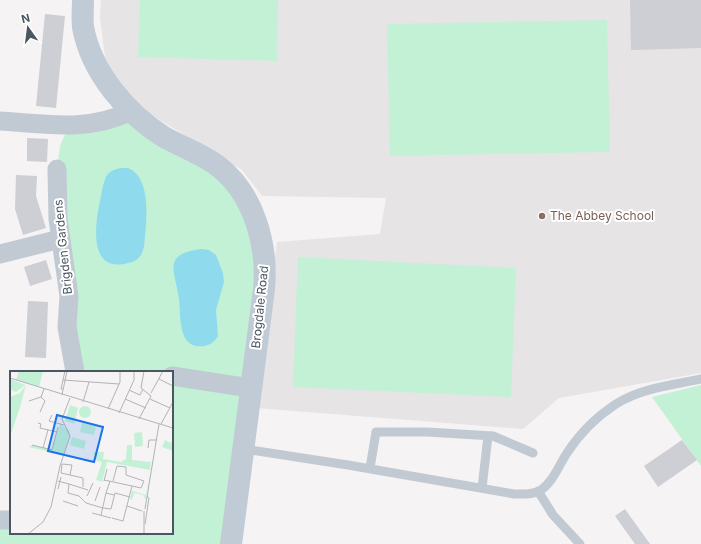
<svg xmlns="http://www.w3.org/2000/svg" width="701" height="544" viewBox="0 0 701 544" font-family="Inter,sans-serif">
  <rect width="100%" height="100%" fill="#f5f3f3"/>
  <path fill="#e6e4e5" d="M 101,0 L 701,0 L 701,373 L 559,398 L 523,429 L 256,408 L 277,242 L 380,234 L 386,198 L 262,196 L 242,170 L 137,106 L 120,90 L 105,57 L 100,17 Z"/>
  <path fill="#c3f1d5" d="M 140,0 L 278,0 L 277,61 L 138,57 Z
    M 607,20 L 610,152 L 390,156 L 387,24 Z
    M 118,118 L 217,166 L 263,243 L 231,544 L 0,544 L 0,520 L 11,520 L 11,533 L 172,533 L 172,372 L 75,372 L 57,169 L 60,146 L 69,125 Z
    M 298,257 L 516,268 L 511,397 L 293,387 Z
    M 701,385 L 701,466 L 652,397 Z"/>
  <path fill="#90daee" d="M 128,168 C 153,178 146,225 144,247 C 141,257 138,261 128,263 C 88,274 95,224 100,201 C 102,193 103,180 108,174 C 114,168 121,168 128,168 Z
    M 202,249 L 209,250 L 216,255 L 223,273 L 224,282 L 216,310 L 218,336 C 215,341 211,345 204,346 C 177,350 181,315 179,299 C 175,270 161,254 202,249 Z"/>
  <path fill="#cdcfd5" d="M 630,0 L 701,0 L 701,48 L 631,50 Z
    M 45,14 L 65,16 L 56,108 L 36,106 Z
    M 27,138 L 48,139 L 47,162 L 27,161 Z
    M 16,175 L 37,176 L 36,196 L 46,228 L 23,235 L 15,209 Z
    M 46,260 L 52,279 L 30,286 L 24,267 Z
    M 28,301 L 48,302 L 46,358 L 25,357 Z
    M 682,440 L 697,460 L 658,487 L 644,466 Z
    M 625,509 L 650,544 L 635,544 L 615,516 Z"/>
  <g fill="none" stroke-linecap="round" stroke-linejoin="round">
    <path stroke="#c1cad2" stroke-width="9" d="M 244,449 L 348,465 L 514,494 C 523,494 533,495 541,490 C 553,482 559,465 567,453 C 580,433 596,417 616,404 C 641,388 673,385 701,379
      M 370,468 L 376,432 L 427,432 L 493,436 L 533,453
      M 482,488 L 488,436
      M 538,491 L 553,515 L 580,544"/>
    <path stroke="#c1cad2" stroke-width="19" d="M 0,121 C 45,124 90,132 131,111
      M 57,169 L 58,219 L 69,296 L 67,327 L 75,372
      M 0,254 L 60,239
      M 172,376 L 250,388
      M 0,520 L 11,520"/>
    <path stroke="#c1cbd6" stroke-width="22" d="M 83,0 C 83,9 82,18 83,27 C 91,72 127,114 164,137 C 182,147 202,154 218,166 C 254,194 268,245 264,289 L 231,544"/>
  </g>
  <circle fill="#8d6e63" stroke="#fff" stroke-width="1.5" cx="542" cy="216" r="4"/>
  <g text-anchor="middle" stroke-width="4" stroke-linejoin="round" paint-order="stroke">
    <g font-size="12" fill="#785e54" stroke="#fff" text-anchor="start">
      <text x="550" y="220">The Abbey School</text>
    </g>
    <g font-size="12" fill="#4a5661" stroke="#fff">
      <text transform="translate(63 247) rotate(-96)" y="4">Brigden Gardens</text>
      <text transform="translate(260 307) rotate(-84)" y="4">Brogdale Road</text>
    </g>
  </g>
  <g transform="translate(10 371)">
    <rect width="163" height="163" fill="#f5f3f3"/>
    <path d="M 9,0 L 33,0 L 29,16 L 6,9 ZM 0,8 L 15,14 L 6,21 L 0,18 ZM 16,14 L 10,36 L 0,66 L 0,26 L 10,22 ZM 60,34 L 68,37 L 64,53 L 55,50 ZM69 41a6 6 0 1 1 12 0a6 6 0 1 1-12 0ZM 72,52 L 86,55 L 84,64 L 70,61 ZM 50,53 L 59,59 L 60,63 L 53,84 L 19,76 L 22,74 L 42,78 ZM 132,61 L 133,75 L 125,76 L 124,62 ZM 62,66 L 76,70 L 74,78 L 60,74 ZM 155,69 L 161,72 L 163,70 L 163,80 L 152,76 ZM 117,74 L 122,74 L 122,89 L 141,91 L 136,129 L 133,124 L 124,122 L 122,129 L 120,128 L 122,120 L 136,124 L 140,99 L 97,91 L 92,111 L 86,109 L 92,91 L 87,90 L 83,81 L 94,81 L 93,88 L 111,91 L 116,88 Z" fill="#c3f1d5"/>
    <path fill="none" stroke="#b1b4b9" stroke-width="1" d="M 0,7 L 163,57M 149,8 L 163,15M 53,9 L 109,13M 53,18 L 51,18 L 55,0M 119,19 L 130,24 L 133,18M 141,22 L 153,0M 52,24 L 57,0M 115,28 L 136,37M 140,28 L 160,37M 19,30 L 31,26 L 34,18M 73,31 L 79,11M 98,38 L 110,11 L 110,0M 30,41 L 35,30 L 31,26M 109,42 L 124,9 L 124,0M 42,44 L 39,50 L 54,54M 129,48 L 141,25 L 131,17 L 134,0M 28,52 L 31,53 L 30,57 L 47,61M 151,53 L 163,31M 22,74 L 42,79 L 48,56M 33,77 L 38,59M 138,77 L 139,69 L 146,69M 60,104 L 62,94 L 52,93 L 51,102 L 73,107 L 73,116M 94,109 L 122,115 L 113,150 L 102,147M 48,110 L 59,113 L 58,122 L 69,125 L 76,132 L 93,137 L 101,138 L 105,122 L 120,126M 94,110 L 97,98M 103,110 L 107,95 L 116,96 L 116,104 L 134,110 L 131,117 L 122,115M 59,113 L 78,119M 48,118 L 51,106M 96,122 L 100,110M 77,125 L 83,112M 53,130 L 68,135M 85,130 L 90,116M 117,135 L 132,140M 135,138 L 149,53M 82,142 L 101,147M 91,144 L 96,122 L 104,124M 135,153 L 139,127 L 137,125M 18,163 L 33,151 L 41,136 L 50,95 L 60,65 L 52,48 L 60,27M 134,163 L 134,140"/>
    <path fill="#1a73e8" fill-opacity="0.15" stroke="#1a73e8" stroke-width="2" d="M 47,44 L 93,56 L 84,91 L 38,80 Z"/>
    <rect width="163" height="163" fill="none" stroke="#4a5661" stroke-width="2"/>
  </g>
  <g transform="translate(28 28) rotate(346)" stroke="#ffffff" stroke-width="3" paint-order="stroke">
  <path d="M0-3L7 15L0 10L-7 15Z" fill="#4a5661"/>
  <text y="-6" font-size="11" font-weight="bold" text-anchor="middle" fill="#4a5661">N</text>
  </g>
</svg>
